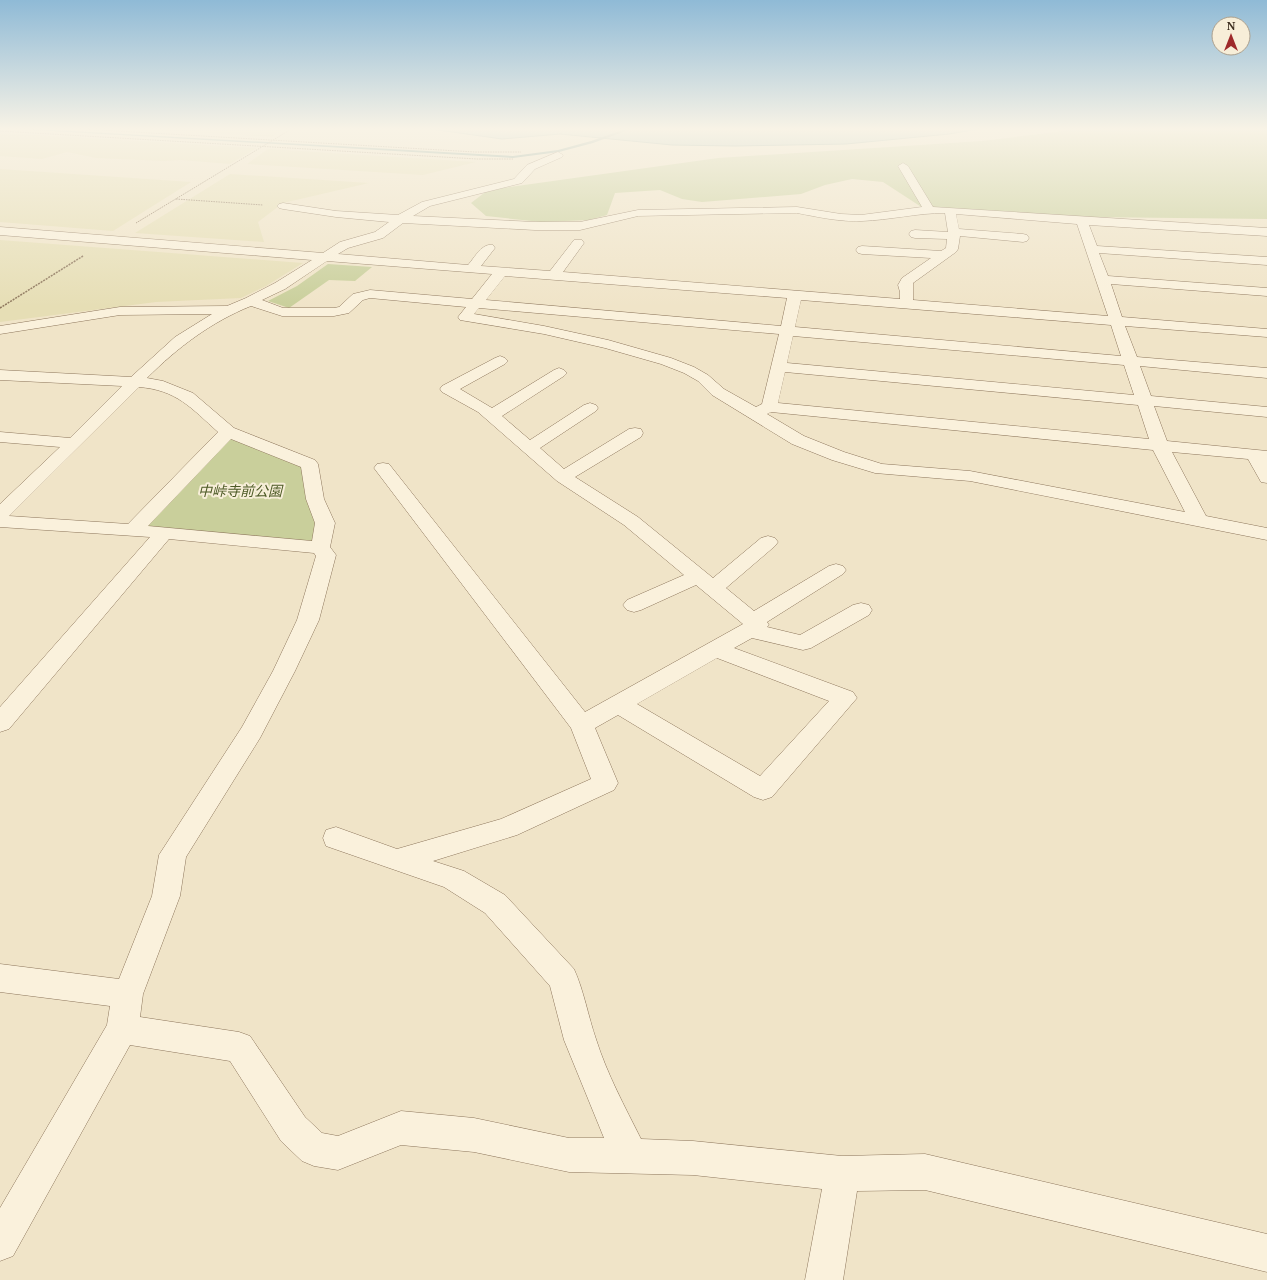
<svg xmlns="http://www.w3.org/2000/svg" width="1267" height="1280" viewBox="0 0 1267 1280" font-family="'Noto Serif','Noto Sans JP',serif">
  <rect width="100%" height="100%" fill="#f0e4c8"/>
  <path fill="#e6deb5" d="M 127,128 L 285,128 L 271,137 Z
    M 0,133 L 257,148 L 230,164 L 181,160 L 164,161 L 96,158 L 67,152 L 42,159 L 0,156 Z
    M 268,149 L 476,162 L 423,175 L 247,164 Z
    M 0,169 L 191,182 L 113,231 L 0,222 Z
    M 230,174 L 369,183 L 283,203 L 258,222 L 264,242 L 135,233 Z
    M 0,240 L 303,263 L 266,286 L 241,298 L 156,302 L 0,322 Z"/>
  <path fill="#c9cf9b" d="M 1089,128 L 1267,128 L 1267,219 L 1089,217 L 1020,214 L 947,208 L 923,208 L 883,182 L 852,179 L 825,185 L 801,194 L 702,202 L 682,199 L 660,190 L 615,193 L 607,215 L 589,220 L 541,222 L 486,216 L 471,203 L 488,190 L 718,158 L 982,141 Z
    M 328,264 L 372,267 L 355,281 L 329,280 L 289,308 L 268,301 L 297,286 Z
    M 228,432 L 309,464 L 320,548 L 133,530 Z"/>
  <path fill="#a9c4bc" stroke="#6f938a" d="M 424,128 L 984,128 L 949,134 L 846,144 L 735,146 L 672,145 L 560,134 L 502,139 Z"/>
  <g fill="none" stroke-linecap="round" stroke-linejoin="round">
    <path fill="#6f938a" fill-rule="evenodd" d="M 0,128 L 19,128 L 513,156 L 558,150 L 591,141 L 629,128 L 634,128 L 593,143 L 559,152 L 513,158 Z"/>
    <g stroke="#8d765c" stroke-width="1">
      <path id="minor" d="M 558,152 L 563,155 L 562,157 L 535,169 L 522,183 L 430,206 L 413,216 L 535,222 L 580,222 L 638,210 L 797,207 L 841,214 L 861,215 L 922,207 L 898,166 L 903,163 L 908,166 L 933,207 L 1267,228 L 1267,236 L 1089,225 L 1097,246 L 1267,257 L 1267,265 L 1099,253 L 1108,276 L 1267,288 L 1267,296 L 1111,284 L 1122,317 L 1267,329 L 1267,337 L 1125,326 L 1137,357 L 1267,368 L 1267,378 L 1140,366 L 1151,396 L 1267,407 L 1267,417 L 1154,406 L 1167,441 L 1267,451 L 1267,483 L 1261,482 L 1248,459 L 1172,452 L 1206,516 L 1267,528 L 1267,540 L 970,481 L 875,473 L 832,460 L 792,444 L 712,395 L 698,381 L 684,373 L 661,364 L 605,348 L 544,334 L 460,320 L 458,317 L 466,307 L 370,298 L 363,300 L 349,313 L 334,316 L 282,316 L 251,306 C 211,322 177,348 147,378 L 163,381 L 193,393 L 234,428 L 315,460 L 318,464 L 324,499 L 335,523 L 330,547 L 336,555 L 319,620 L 295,671 L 260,738 L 186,857 L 180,896 L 143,994 L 140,1017 L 239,1032 L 250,1036 L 305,1117 L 322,1133 L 338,1136 L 401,1111 L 474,1118 L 569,1138 L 604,1138 L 564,1040 L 550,986 L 485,913 L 444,887 L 326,846 L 323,838 L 326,830 L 336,827 L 397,849 L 501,819 L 591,779 L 571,728 L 377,472 L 374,468 L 377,464 L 383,463 L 389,464 L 585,712 L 743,624 L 696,585 L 641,610 L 634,612 L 627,610 L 623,605 L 627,600 L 684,575 L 624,525 L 557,481 L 478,412 L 442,392 L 440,389 L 442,386 L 495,358 L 500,356 L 505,358 L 508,361 L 505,364 L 460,389 L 492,408 L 554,370 L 559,368 L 564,370 L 567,373 L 564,376 L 502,416 L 530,440 L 584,405 L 590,403 L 596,405 L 598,408 L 596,411 L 540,448 L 564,469 L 629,429 L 635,428 L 641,429 L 643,433 L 641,437 L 575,477 L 638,517 L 713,578 L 761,538 L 768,536 L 775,538 L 778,542 L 775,546 L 726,588 L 754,611 L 829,566 L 836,564 L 843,566 L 846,570 L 843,574 L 767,622 L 769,625 L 767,627 L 800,635 L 853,605 L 861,603 L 869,605 L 872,610 L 869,615 L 811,648 L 803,650 L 752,638 L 734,648 L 853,692 L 857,698 L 772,797 L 763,800 L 754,797 L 618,715 L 595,728 L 618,783 L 614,790 L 517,835 L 433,861 L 464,871 L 505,895 L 574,969 C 584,991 588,1016 596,1039 C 607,1074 625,1107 641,1139 L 693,1141 L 842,1156 L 925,1154 L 1267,1234 L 1267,1272 L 925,1190 L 857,1191 L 843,1280 L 805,1280 L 822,1189 L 693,1175 L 569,1172 L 474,1152 L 401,1145 L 338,1170 L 314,1166 L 302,1161 L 281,1141 L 230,1061 L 130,1045 L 13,1256 L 0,1261 L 0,1208 L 107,1025 L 110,1006 L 0,992 L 0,964 L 119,979 L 152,896 L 159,855 L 242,727 L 273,671 L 297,620 L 316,556 L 314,553 L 169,539 L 9,729 L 0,732 L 0,707 L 150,537 L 0,527 L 0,504 L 60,447 L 0,442 L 0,432 L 70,438 L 122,386 L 0,380 L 0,370 L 131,377 L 175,337 L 212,314 L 120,315 L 0,334 L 0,326 L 120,307 L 227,306 L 246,298 L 275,283 L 312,260 L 0,235 L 0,227 L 323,253 L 340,242 L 375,232 L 389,222 L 336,217 L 283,209 L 279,208 L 277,206 L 279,204 L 283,203 L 336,211 L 398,215 L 422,202 L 514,179 L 527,165 ZM 797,213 C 818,217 840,222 862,221 C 890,220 917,213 945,213 L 948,232 L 915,230 L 911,231 L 909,234 L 911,237 L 915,238 L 947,239 L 946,248 L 941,251 L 862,246 L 858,247 L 856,250 L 858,253 L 862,254 L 931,258 L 902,278 L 898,285 L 900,292 L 900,299 L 563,272 L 584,243 L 582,240 L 574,240 L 550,271 L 481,266 L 495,248 L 493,245 C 482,243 475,257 468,265 L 338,254 L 348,248 L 383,238 L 403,223 L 535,230 L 580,230 L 638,216 ZM 956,214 L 1077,224 L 1108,316 L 913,300 L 913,283 L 956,252 L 958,249 L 960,236 L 1023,242 L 1027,241 L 1029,238 L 1027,235 L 1023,234 L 959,229 ZM 327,261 L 492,274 L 472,299 L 370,290 L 353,294 L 339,307 L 334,308 L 283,308 L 262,300 L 285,289 ZM 505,276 L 787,298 L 781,326 L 486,300 ZM 801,300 L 1111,325 L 1121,356 L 795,327 ZM 479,308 L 779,334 L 762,404 L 756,407 L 724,389 L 708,375 L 694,367 L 671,358 L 608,340 L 544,326 L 474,314 ZM 793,336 L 1124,365 L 1134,395 L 787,363 ZM 785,372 L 1138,405 L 1149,439 L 778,403 ZM 139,387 C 177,390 191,408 218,432 L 128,524 L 9,516 ZM 771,412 L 1153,450 L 1185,512 L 970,471 L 882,464 L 844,452 L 804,436 L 767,414 ZM 231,439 L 301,467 L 306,499 L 315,523 L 312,541 L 148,526 ZM 717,658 L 829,701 L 760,776 L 637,704 Z"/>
    </g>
    <path stroke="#8d765c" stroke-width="1" stroke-dasharray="1.5 1" stroke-linecap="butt" d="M 66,128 L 475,152 L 521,152
      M 0,131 L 477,159 L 513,159
      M 176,199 L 263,205
      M 136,223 L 293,128"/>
    <path stroke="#8d765c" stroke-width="1.5" stroke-dasharray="2 1" stroke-linecap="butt" d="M 0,308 L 83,256"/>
    <use href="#minor" fill="#faf1dc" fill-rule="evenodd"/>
  </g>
  <linearGradient id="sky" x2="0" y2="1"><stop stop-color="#8fbad6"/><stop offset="0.42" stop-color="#f8f3e6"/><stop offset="1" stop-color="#f8f3e6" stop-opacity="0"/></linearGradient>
  <rect width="1267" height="307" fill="url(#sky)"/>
  <g text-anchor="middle" stroke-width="4" stroke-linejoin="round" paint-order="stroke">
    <g font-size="14" font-style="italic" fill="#4d5a26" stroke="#f7eed8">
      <text x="240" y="496">中峠寺前公園</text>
    </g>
  </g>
  <g transform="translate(1231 36)"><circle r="19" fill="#f7eed8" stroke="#ada18e"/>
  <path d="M0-3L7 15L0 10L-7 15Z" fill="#9e2a2b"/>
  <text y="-6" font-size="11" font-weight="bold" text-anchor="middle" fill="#3d2e20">N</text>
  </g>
</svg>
